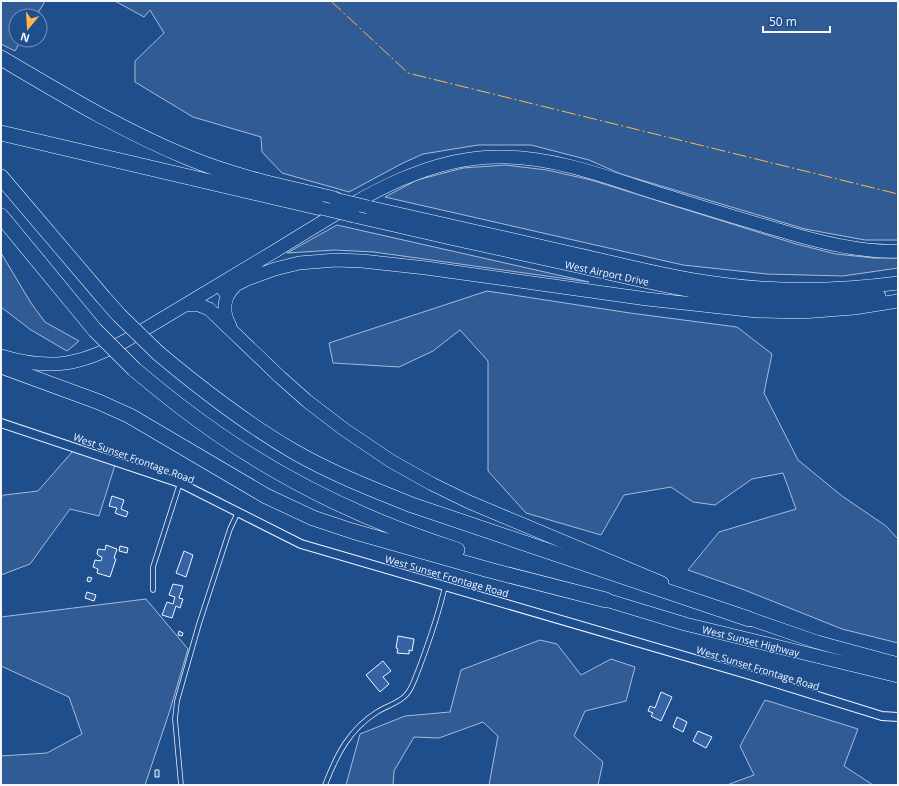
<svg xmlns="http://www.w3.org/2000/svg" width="899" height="786" viewBox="0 0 899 786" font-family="'Open Sans',sans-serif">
  <rect width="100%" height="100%" fill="#1f4e8c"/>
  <path fill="#305b95" stroke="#a8bbd7" d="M 1,1 L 44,1 L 44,3 L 36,16 L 16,16 L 16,40 L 21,40 L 15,51 L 1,44 Z
    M 115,1 L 898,1 L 898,240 L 865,240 L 805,229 L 621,174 L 589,160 L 531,145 L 478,145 L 423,154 L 403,163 L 349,192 L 282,173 L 262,152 L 261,137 L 193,117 L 135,82 L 135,61 L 164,33 L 150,10 L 144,17 Z
    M 505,165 L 547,170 L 591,180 L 796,244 L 836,254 L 874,258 L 898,258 L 898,268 L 843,276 L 767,274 L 683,265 L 385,197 L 417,180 L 463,168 Z
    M 337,225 L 589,282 L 374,252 L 335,250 L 287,253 Z
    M 1,253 L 31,303 L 45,322 L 79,341 L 67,351 L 31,330 L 1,307 Z
    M 487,291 L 630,313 L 737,327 L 772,354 L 764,393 L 798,460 L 842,496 L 886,526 L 898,539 L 898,643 L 842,629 L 742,589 L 688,570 L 719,532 L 796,509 L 783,473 L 752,479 L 715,505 L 693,502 L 671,487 L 624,495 L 601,535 L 526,513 L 488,471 L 488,361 L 460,330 L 433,351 L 399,367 L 333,363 L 329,343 Z
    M 73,451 L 115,465 L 99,516 L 70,509 L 30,564 L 1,575 L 1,497 L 4,495 L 38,491 Z
    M 146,599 L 188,649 L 170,710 L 145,785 L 1,785 L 1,756 L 47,753 L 82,734 L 69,697 L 1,666 L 1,617 Z
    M 540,640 L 557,644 L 581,675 L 611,659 L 635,667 L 626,701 L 585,711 L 574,736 L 603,762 L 598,785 L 489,785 L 498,736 L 483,722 L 439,738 L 414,737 L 394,771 L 393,785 L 346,785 L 360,734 L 405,716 L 450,712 L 461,670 Z
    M 765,700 L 858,729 L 844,766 L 873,785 L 727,785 L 754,775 L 740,746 Z"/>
  <path fill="#3563a3" stroke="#f2f6ff" d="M 112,496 L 124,500 L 121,509 L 128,512 L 126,517 L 115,513 L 117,508 L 109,506 Z
    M 106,545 L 117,549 L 114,558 L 116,559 L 110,577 L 97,573 L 98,569 L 93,567 L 95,560 L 101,561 L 102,557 L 99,556 L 97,554 L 98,549 L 105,550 Z
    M 120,546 L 128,548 L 127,553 L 119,551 Z
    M 184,551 L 193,555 L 186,577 L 176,573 Z
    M 88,577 L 92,578 L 90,582 L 87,581 Z
    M 173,584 L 183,586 L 179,598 L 183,599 L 180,608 L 176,606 L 172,618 L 162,615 L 167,602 L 173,604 L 175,597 L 169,595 Z
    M 87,592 L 96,595 L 94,601 L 85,598 Z
    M 179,631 L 183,633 L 182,636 L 178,635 Z
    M 398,636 L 414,639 L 412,651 L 409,650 L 409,654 L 397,653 L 398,649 L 396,648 Z
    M 383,661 L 391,671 L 383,677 L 389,684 L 380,692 L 366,675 Z
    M 661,692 L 672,697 L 661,721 L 651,716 L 653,713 L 648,711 L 650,706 L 655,708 Z
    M 677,717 L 687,722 L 683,732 L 673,727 Z
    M 698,731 L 712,737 L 706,748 L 693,741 Z
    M 155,770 L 159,770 L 159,777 L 155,777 Z"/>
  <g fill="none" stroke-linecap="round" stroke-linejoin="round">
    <g stroke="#f2f6ff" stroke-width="5.5">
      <path id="service" d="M 153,590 L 153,567 L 180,483
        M 181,785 L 175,719 L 177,701 L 199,624 L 230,529 L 238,512
        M 325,785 C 337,754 349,730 377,712 C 386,706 399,703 406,695 C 412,689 415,678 418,671 C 429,642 438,617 445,586"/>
    </g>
    <g stroke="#f2f6ff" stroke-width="10">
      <path id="minor" d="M 1,423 L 180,483 L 301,544 L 753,676 L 882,716 L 898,717"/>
    </g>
    <g stroke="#f2f6ff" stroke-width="14">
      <path id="primary" d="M 368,207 C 437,223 506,238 575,254 C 621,264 667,277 714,283 C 775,292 837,291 898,283
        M 354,216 C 428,233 503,250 577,266 C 622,276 666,287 710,294 C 766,302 823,302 879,296
        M 224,291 L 247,279 L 275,269 L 299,263 L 336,260 L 362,261 L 426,268 L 647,299 L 757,311 L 802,312 L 854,308 L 898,301
        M 185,305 L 199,305 L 209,309 L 280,377 L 307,401 L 345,430 L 391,461 L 432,484 L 469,502 L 662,583
        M 230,326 C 222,312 223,297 235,286
        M 1,356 C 51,371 80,365 125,341 C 177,310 228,279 280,248 C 348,207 421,154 505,157 C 559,158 612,179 663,195 C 702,207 740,219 779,230 C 815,241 860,253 898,251
        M 606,600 L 685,624 L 898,676
        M 739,615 L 817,642 L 898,664"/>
    </g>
    <g stroke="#f2f6ff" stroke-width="16">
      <path id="motorway" d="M 1,58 C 62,94 123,131 189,158 C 235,177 286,188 335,199
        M 1,133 L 321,208
        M 1,177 L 103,297 L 119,315
        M 1,216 L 95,330
        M 158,353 C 201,389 245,423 293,451 C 331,473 372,489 412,505 L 749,619
        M 1,366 L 99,402 L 130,416 L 266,496 L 313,518 L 352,531 L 489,570 L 606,600
        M 134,369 C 161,392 189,414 218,434 C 291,485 373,523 457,550"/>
    </g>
    <use href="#service" stroke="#1f4e8c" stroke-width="4"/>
    <use href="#minor" stroke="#1f4e8c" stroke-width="8"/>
    <use href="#primary" stroke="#1f4e8c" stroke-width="13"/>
    <use href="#motorway" stroke="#1f4e8c" stroke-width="15"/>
    <g stroke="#f2f6ff" stroke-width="14" stroke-linecap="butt">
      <path id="primary-bridge" d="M 335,199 L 368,207
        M 321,208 L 354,216"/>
    </g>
    <g stroke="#f2f6ff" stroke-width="16" stroke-linecap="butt">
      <path id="motorway-bridge" d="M 119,315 L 158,353
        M 95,330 L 134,369"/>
    </g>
    <use href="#primary-bridge" stroke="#1f4e8c" stroke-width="13"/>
    <use href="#motorway-bridge" stroke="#1f4e8c" stroke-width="15"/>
    <path stroke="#ffb74d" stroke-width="1" stroke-dasharray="14 3 2 3" stroke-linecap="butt" d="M 331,1 L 408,73 L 898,194"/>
  </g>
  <g text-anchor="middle" stroke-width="3" stroke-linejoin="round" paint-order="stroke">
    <g font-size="10" fill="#f2f6ff" stroke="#1f4e8c">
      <text transform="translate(607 273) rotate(12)" y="4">West Airport Drive</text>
      <text transform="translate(134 458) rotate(20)" y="4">West Sunset Frontage Road</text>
      <text transform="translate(447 576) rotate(16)" y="4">West Sunset Frontage Road</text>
      <text transform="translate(751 641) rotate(14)" y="4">West Sunset Highway</text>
      <text transform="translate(758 668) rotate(17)" y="4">West Sunset Frontage Road</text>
    </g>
  </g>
  <rect width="899" height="786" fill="none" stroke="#f2f6ff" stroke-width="4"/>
  <g transform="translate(28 28) rotate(198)"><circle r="19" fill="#1f4e8c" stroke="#7391ba"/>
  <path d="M0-3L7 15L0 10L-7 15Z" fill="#ffb74d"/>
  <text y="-6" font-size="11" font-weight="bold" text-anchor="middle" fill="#f2f6ff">N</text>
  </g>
  <path d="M763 26v6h67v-6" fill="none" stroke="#f2f6ff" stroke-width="2"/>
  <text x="769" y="26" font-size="12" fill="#f2f6ff" stroke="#1f4e8c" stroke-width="3" paint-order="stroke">50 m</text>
</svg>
